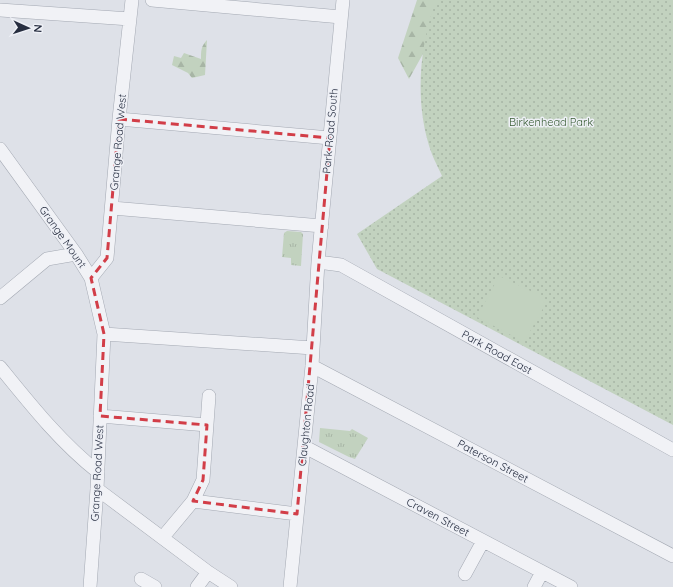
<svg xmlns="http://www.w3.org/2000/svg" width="673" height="587" viewBox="0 0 673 587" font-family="Quicksand,sans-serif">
  <defs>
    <pattern id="grass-tufts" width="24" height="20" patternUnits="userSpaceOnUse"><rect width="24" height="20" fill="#c2d2bf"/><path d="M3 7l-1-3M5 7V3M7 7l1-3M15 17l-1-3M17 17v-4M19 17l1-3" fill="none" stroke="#a7b5a5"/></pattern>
    <pattern id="forest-firs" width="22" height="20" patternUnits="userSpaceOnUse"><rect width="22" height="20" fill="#c2d2bf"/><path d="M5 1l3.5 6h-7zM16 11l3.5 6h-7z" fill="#a7b5a5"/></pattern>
    <pattern id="park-dots" width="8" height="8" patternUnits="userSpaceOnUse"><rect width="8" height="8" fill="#c2d2bf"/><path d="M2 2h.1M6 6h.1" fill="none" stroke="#a7b5a5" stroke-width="1.8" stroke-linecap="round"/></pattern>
  </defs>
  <rect width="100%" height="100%" fill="#dee1e8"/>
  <path fill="url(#grass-tufts)" d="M 287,231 L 301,232 L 303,234 L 301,266 L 291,265 L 291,258 L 282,257 L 284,233 Z
    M 320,428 L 350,431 L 352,429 L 368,438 L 355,459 L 349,457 L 319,442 Z"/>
  <path fill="url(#forest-firs)" d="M 417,0 L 453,0 L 409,79 L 398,58 Z
    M 207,40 L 205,75 L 192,78 L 188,73 L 172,65 L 174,56 L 181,58 L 184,53 L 201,59 C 201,51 201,46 207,40 Z"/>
  <path fill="url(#park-dots)" d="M 436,0 L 673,0 L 673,425 L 377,269 L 357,234 L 442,176 C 437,165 431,154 428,142 C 415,96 420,44 436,0 Z"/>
  <path fill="#c2d2bf" d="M 499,276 L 539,295 L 543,300 L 545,305 L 524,342 L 477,317 Z"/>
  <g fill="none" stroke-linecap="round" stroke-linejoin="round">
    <g stroke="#a3a8b2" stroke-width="14">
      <path id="minor" d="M 152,0 L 341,17
        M 0,10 L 130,19
        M 119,119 L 330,138
        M 0,149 L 76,254 L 91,278 L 104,334 L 97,489 L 90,587
        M 112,208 L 322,226
        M 318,262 L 341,265 L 673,450
        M 91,278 L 107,258 L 119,119 L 132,0
        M 0,298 L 47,259 L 76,254
        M 104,334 L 313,348
        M 312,366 L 673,556
        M 0,367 C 30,404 60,442 98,472
        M 100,416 L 207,425
        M 305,447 L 571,587
        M 97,489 L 208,572 L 231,587
        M 193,501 L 297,514
        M 163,537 L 193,501 L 203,480 L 209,396
        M 465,574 L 483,541
        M 141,579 L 155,587
        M 197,587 L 208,572
        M 290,587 L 312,366 L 318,262 L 343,0
        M 534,587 L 542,572"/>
    </g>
    <use href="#minor" stroke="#f1f2f6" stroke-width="13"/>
  </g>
  <path fill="none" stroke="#d23e48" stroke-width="3" stroke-dasharray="8 5" stroke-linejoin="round" d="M 119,119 L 330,138 L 297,514 L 193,501 L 203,480 L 207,425 L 100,416 L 104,334 L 91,278 L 107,258 Z"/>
  <g text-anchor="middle" stroke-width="3" stroke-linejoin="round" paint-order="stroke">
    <g font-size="11" fill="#385c34" stroke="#eef0f6">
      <text x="551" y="126">Birkenhead Park</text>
    </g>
    <g font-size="11" fill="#272e40" stroke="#eef0f6">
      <text transform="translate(330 131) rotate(-85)" y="4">Park Road South</text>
      <text transform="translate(118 142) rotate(-85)" y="4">Grange Road West</text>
      <text transform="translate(63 237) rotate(55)" y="4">Grange Mount</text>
      <text transform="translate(497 352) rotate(29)" y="4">Park Road East</text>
      <text transform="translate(306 425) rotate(-84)" y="4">Claughton Road</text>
      <text transform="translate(493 461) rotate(28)" y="4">Paterson Street</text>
      <text transform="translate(97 473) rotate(-87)" y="4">Grange Road West</text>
      <text transform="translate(438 517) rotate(28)" y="4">Craven Street</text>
    </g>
  </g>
  <g transform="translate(28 28) rotate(93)" stroke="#eef0f6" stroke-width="3" paint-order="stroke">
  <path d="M0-3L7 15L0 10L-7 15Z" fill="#272e40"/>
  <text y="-6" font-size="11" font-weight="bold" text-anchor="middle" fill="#272e40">N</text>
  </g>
</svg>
